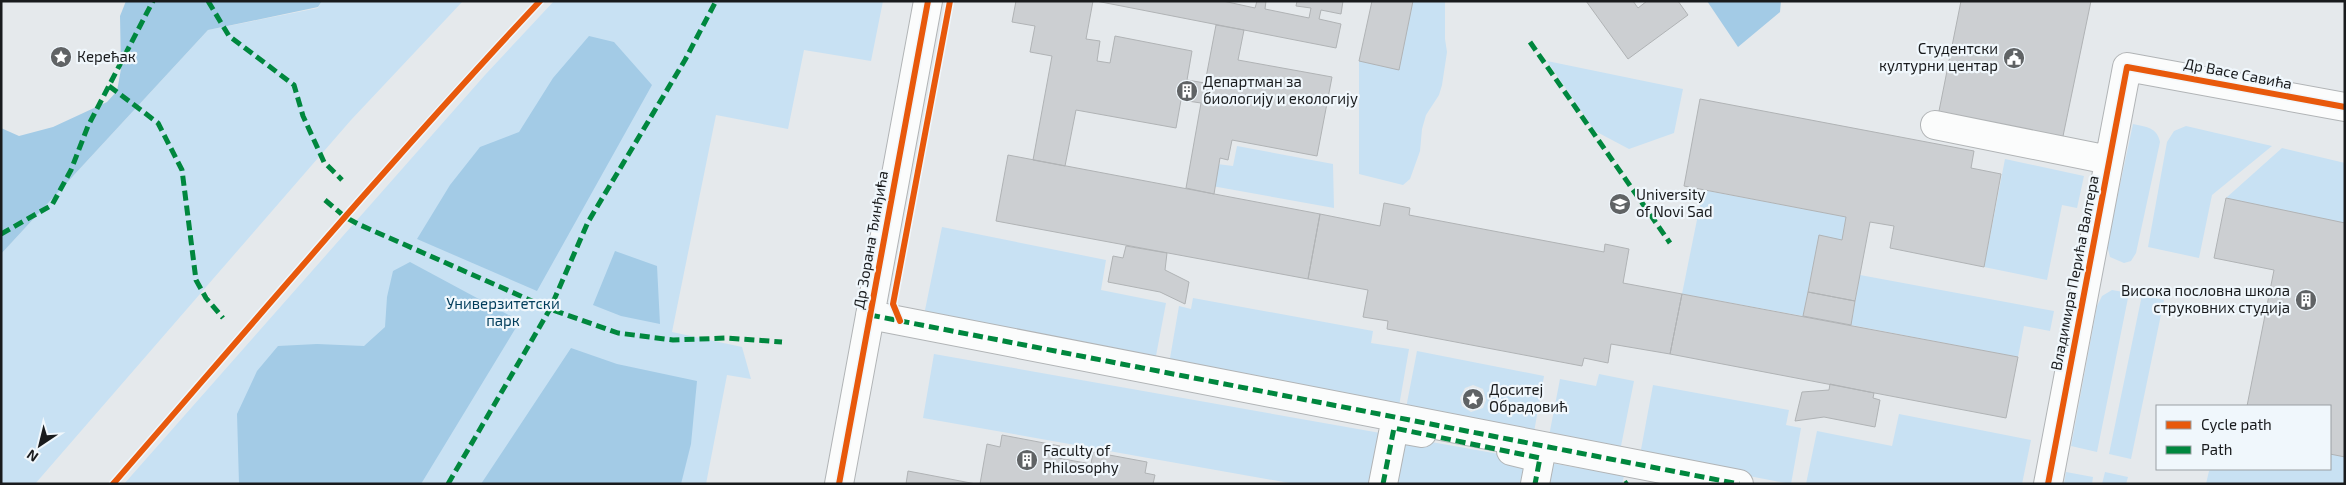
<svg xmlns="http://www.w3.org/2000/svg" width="2346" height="485" viewBox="0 0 2346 485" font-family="'Exo 2',sans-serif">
  <rect width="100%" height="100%" fill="#e5e9ec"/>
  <path fill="#c8e1f3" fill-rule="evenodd" d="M 322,1 L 463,1 L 351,120 L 35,484 L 1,484 L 1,254 L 208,30 L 318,8 Z
    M 554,1 L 883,1 L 871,61 L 804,50 L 788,129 L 716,115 L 672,332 L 742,347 L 751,379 L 727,375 L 706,484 L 124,484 L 485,75 Z
    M 1413,1 L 1445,1 L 1445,39 L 1447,52 L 1442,85 L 1439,95 L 1426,115 L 1422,129 L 1420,151 L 1410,179 L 1403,185 L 1359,174 L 1359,61 L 1399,69 Z
    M 1547,61 L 1683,89 L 1674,133 L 1629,149 L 1595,131 Z
    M 2133,124 C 2146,127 2157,127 2160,142 L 2136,253 L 2131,261 L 2124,263 L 2110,257 L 2107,245 Z
    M 2186,126 L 2272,146 L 2212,195 L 2199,258 L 2148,247 L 2167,142 L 2174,131 Z
    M 1237,146 L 1333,164 L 1334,208 L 1212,186 L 1217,164 L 1233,166 Z
    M 2282,148 L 2345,163 L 2345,223 L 2226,198 Z
    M 2005,159 L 2084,176 L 2077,208 L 2062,205 L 2047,280 L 1984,267 Z
    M 1703,190 L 1846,217 L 1842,240 L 1819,236 L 1803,316 L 1682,294 Z
    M 942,227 L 1106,260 L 1101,290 L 1166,303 L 1155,361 L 924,315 Z
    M 1860,275 L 2054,311 L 2050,331 L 2024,326 L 2018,357 L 1851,325 Z
    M 2112,290 L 2129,293 L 2097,452 L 2071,446 L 2097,306 L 2102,296 Z
    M 2142,295 L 2164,300 L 2131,459 L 2109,454 Z
    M 1193,298 L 1373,331 L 1371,343 L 1409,349 L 1399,406 L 1169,364 L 1179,306 L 1191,309 Z
    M 1417,351 L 1544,376 L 1534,432 L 1406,408 ZM 1473,385 L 1483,389 L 1486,400 L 1483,408 L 1471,412 L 1462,406 L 1460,398 L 1465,388 Z
    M 934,354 L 1624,476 L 1622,484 L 1295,484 L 923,418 Z
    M 1599,374 L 1634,381 L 1620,451 L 1549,436 L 1560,379 L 1596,386 Z
    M 1653,385 L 1789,410 L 1786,425 L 1801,428 L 1791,484 L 1640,455 Z
    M 1899,414 L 2031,440 L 2022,484 L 1806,484 L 1817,431 L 1892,446 Z
    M 2330,454 L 2345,457 L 2345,484 L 2206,484 L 2209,471 L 2212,469 L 2330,469 Z
    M 2066,472 L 2093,477 L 2092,484 L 2064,484 Z
    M 2105,472 L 2128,477 L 2126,484 L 2102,484 Z"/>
  <path fill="#a3cbe6" d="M 126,1 L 322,1 L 318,7 L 208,30 L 1,254 L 1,128 L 19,136 L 53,127 L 107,102 L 117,91 L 121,69 L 120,16 Z
    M 1707,1 L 1781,1 L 1780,12 L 1738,47 Z
    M 589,36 L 614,42 L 652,85 L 537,291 L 417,239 L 450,185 L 480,147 L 519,132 L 553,78 Z
    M 615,251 L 657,266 L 660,324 L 621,316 L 593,305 Z
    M 410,262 L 520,321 L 421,484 L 239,484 L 237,414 L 257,371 L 278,346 L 317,344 L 364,346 L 385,327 L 387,297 L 393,271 Z
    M 571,348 L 617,364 L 697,381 L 691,444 L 681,484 L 481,484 Z"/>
  <path fill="#cccfd2" stroke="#b0b3b5" d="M 1016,1 L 1093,1 L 1086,39 L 1100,41 L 1097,61 L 1110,63 L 1115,36 L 1192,51 L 1187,80 L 1205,83 L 1216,25 L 1244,30 L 1238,60 L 1332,77 L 1317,156 L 1232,140 L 1228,160 L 1220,158 L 1214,194 L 1186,188 L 1201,103 L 1181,100 L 1176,128 L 1076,110 L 1065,166 L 1033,160 L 1052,56 L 1030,52 L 1035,26 L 1012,22 Z
    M 1096,1 L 1223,1 L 1255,8 L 1257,1 L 1266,1 L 1265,9 L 1309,18 L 1311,8 L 1296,6 L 1297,1 L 1343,1 L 1341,14 L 1321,10 L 1319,19 L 1341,24 L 1336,48 Z
    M 1372,1 L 1413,1 L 1399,70 L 1359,61 Z
    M 1586,1 L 1633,1 L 1638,8 L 1647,1 L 1678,1 L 1688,15 L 1628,59 Z
    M 1961,1 L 2091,1 L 2062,141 L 1938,116 Z
    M 1700,99 L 1974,151 L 1971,168 L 2001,174 L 1984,267 L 1890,248 L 1894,226 L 1870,222 L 1855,301 L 1808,292 L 1819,235 L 1842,240 L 1846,217 L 1684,186 Z
    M 1008,155 L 1320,214 L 1308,279 L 996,221 Z
    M 2226,198 L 2345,223 L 2345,457 L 2330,454 L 2330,406 L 2247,406 L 2274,270 L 2214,258 Z
    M 1384,203 L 1410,208 L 1409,215 L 1604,252 L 1605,244 L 1629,249 L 1623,283 L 1682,294 L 1670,354 L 1611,344 L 1608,363 L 1584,358 L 1582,366 L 1387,329 L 1388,321 L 1363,317 L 1368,290 L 1308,279 L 1320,214 L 1380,226 Z
    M 1126,246 L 1167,253 L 1165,270 L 1189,282 L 1185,304 L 1160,292 L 1108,282 L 1113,256 L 1123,258 Z
    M 1808,292 L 1855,301 L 1851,325 L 1803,316 Z
    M 1682,294 L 2018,357 L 2006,418 L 1670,354 Z
    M 1830,384 L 1874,393 L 1873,398 L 1880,400 L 1875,427 L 1824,417 L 1795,421 L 1802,392 L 1829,390 Z
    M 1002,435 L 1060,446 L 1058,458 L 1091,464 L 1093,452 L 1147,462 L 1145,473 L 1155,475 L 1153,484 L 980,484 L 987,444 L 1000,447 Z
    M 908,471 L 976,484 L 906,484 Z"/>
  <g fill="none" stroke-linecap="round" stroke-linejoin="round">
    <g stroke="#b1b4b6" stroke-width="30">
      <path id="minor" d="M 1935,125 L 2109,160
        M 870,315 L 1739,484
        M 1511,451 L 1540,458 L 1535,484
        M 839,484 L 928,1
        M 1383,484 L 1394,428 L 1422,433
        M 2048,484 L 2127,67 L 2345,107"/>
    </g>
    <use href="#minor" stroke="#fbfcfc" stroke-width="28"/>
    <path stroke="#00873e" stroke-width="5" stroke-dasharray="10 5" stroke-linecap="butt" d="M 208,1 L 229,36 L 294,85 L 303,116 L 324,162 L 342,180
      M 1530,42 L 1670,243
      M 109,86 L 158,123 L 182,170 L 196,280 L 206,298 L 223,318
      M 325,200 L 345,217 L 358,224 L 550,309 L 618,333 L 673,340 L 727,338 L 782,342
      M 1,234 L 52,205 L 71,170 L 88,126 L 153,1
      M 870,315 L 1739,484
      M 448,484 L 550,309 L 588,222 L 685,60 L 716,1
      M 1383,484 L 1394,428 L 1540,458 L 1535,484
      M 1625,484 L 1628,482"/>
    <g stroke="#f0f7fc" stroke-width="9">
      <path id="cycleway" d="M 900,321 L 893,304 L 950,1
        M 113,484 C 254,322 393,158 540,1
        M 839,484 L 928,1
        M 2048,484 L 2127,67 L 2345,107"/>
    </g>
    <use href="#cycleway" stroke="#e8590c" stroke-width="6"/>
  </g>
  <defs>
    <g id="sight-disc" transform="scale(1.125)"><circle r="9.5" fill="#606365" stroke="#f0f7fc"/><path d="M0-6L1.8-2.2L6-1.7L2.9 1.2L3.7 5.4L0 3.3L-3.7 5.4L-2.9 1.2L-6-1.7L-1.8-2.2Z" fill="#fff"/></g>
    <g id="civic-disc" transform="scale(1.125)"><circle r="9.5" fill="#606365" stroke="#f0f7fc"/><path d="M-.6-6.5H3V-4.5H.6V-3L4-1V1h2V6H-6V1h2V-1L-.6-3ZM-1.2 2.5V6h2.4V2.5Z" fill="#fff"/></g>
    <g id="building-disc" transform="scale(1.125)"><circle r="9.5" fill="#606365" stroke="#f0f7fc"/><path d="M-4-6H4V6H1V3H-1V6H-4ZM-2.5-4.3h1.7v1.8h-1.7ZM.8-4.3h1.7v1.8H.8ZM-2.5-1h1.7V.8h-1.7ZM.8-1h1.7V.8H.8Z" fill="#fff"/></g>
    <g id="university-disc" transform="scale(1.125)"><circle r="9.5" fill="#606365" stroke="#f0f7fc"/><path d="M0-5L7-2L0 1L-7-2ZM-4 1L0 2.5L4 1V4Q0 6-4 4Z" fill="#fff"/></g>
  </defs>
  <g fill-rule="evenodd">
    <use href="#sight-disc" x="61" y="57"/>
    <use href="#civic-disc" x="2014" y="58"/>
    <use href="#building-disc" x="1187" y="91"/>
    <use href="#university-disc" x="1620" y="204"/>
    <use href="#building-disc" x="2306" y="300"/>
    <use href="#sight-disc" x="1473" y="399"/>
    <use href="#building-disc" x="1027" y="460"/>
  </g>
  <g text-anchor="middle" stroke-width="4.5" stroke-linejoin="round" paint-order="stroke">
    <g font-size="15" fill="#191b1d" stroke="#f0f7fc" text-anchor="start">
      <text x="1998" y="54" text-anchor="end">Студентски<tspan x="1998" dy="17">културни центар</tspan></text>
      <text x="77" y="62">Керећак</text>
      <text x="1203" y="87">Департман за<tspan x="1203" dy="17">биологију и екологију</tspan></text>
      <text x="1636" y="200">University<tspan x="1636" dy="17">of Novi Sad</tspan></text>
      <text x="2290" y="296" text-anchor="end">Висока пословна школа<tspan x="2290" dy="17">струковних студија</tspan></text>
      <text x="1489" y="395">Доситеј<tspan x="1489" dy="17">Обрадовић</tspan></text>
      <text x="1043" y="456">Faculty of<tspan x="1043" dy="17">Philosophy</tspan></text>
    </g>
    <g font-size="15" fill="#191b1d" stroke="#f0f7fc">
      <text transform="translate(2238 74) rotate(11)" y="5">Др Васе Савића</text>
      <text transform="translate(871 240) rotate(-80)" y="5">Др Зорана Ђинђића</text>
      <text transform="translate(2075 273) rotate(-79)" y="5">Владимира Перића Валтера</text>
    </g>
    <g font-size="15" fill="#003c5a" stroke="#f0f7fc">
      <text x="503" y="309">Универзитетски<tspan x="503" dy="17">парк</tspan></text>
    </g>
  </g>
  <rect width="2346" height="485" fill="none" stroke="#191b1d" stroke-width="5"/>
  <rect x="2156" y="405" width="175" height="65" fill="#f0f7fc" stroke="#9a9fa3"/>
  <rect x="2166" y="421" width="25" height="8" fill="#e8590c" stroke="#9a9fa3"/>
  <text x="2201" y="430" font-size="15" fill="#191b1d">Cycle path</text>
  <rect x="2166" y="446" width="25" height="8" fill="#00873e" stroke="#9a9fa3"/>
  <text x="2201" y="455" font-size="15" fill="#191b1d">Path</text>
  <g transform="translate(40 445) rotate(215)" stroke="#f0f7fc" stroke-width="4" paint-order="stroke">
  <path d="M0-4L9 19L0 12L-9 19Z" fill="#191b1d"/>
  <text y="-8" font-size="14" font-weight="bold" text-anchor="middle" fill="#191b1d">N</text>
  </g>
</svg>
